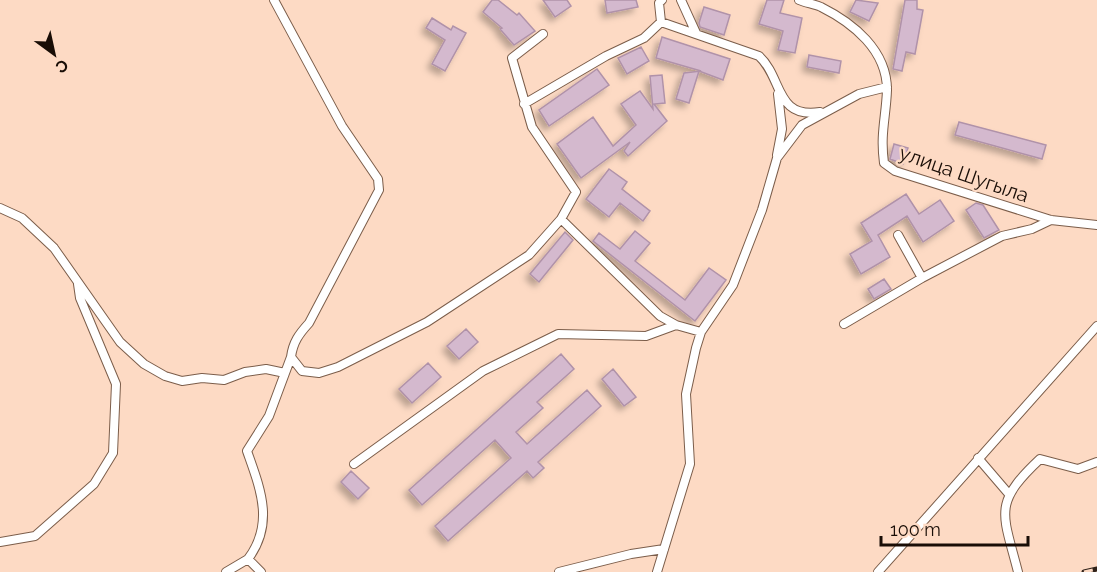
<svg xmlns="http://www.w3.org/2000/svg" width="1097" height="572" viewBox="0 0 1097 572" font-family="Raleway,sans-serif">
  <defs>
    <filter id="shadow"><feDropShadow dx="-4.5" dy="4.5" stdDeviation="3" flood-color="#0004"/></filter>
  </defs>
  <rect width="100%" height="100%" fill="#fddac4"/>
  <path fill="#d4b9ce" stroke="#b092a9" stroke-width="1.5" filter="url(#shadow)" d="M 492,0 L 498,0 L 517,15 L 519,13 L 535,31 L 514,45 L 500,29 L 502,28 L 483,12 Z
    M 543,0 L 567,0 L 571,6 L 555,17 Z
    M 605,0 L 636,0 L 638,7 L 607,13 Z
    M 767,0 L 784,0 L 780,13 L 802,18 L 795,53 L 778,50 L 783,31 L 759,24 Z
    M 856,0 L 878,3 L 869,21 L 850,12 Z
    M 905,0 L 917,0 L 917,9 L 923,10 L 915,54 L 906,52 L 902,71 L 893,69 Z
    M 704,7 L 730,15 L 724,35 L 700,27 L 699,23 Z
    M 432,18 L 451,30 L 453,26 L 466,33 L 445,71 L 432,64 L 445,40 L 426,28 Z
    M 662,37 L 730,59 L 723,80 L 699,71 L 689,103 L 676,99 L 684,73 L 701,71 L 656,58 Z
    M 641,47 L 649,61 L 627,74 L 618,58 Z
    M 809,55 L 841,61 L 839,73 L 807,67 Z
    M 597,69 L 609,85 L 549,126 L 539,110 Z
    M 662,75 L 665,103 L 654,104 L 667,121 L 628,156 L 624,151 L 630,142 L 581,178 L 557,144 L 593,117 L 613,146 L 636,125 L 621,104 L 640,91 L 653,109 L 650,76 Z
    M 959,122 L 1046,145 L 1042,159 L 955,135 Z
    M 894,144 L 908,148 L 903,164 L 890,159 Z
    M 609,169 L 627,182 L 622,189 L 650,211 L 643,221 L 620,203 L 609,217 L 586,199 Z
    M 906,194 L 919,214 L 940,200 L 954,221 L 923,242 L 907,216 L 878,235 L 890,257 L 861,274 L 850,254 L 872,241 L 861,223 Z
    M 976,203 L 983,205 L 999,230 L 984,238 L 966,210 Z
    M 635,231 L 650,243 L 635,261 L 685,300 L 709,268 L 726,280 L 695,321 L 593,241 L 599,233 L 620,249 Z
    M 565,232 L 573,240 L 539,282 L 530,274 Z
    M 884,279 L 891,289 L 874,299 L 868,289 Z
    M 466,329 L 478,342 L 459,359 L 447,346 Z
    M 561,354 L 574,369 L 537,402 L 543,408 L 516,432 L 527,444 L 587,390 L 601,406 L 538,462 L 544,468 L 533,478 L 527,471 L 448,541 L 435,526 L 511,458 L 495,440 L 422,505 L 409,490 Z
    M 428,363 L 441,377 L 412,403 L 399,389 Z
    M 613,369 L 636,397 L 624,406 L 602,379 Z
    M 351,471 L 369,488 L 358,499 L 341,482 Z"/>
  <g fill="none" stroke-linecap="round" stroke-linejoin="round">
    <g stroke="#7b5d4a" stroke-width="10">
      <path id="street" d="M 274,0 L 342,126 L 378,179 L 379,190 L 309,323 C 299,334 293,342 291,357 L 302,371 L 319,373 L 338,367 L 427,322 L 529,255 L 561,219 L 576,192 L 532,127 L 512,58 L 543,34
        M 681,0 L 696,33
        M 799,0 C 806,3 814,4 821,7 C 853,23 887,50 887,90 C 886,117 880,134 884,163 L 895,171 L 1051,220 L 1097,225
        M 661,22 L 659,3 L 662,0
        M 524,104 L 606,56 L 644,38 L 661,22 L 759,56 C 783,78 775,119 820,112
        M 777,155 L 782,129 L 778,94
        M 0,208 L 22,218 L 54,248 L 120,342 L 144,364 L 165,376 L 182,381 L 202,378 L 224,380 L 245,372 L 266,369 L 285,373
        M 561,219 L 660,316 L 676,325 L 701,332
        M 898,235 L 922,278
        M 844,324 L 922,278 L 1002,236 L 1032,229 L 1051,220
        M 978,458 L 1008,493
        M 354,464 L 483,371 L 558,334 L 646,336 L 676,325
        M 0,542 L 35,536 L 94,484 L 113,453 L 116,384 L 80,298 L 78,284
        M 226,572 L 248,559
        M 261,572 L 248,559 C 275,523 260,488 247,451 L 269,416 L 291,357
        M 559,572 L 631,554 L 664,549
        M 657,572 L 690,464 L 686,394 L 696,348 L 701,332 L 733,285 L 762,210 L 777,158 L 802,125 L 859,94 L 887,87
        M 878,572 L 1097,326
        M 1018,572 C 1003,513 992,504 1040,459 L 1078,469 L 1097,462"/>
    </g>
    <use href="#street" stroke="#fff" stroke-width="8"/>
    <g stroke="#302219" stroke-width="5">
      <path id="rail" d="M 1084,572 L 1097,569"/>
    </g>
    <use href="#rail" stroke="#fddac4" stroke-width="3" stroke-dasharray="9" stroke-linecap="butt"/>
  </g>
  <g text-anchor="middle" stroke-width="4.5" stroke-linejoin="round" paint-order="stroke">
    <g font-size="20" fill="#190d06" stroke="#fddac4">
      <text transform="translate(964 174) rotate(19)" y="7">улица Шугыла</text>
    </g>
  </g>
  <g transform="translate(54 54) rotate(147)" stroke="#fddac4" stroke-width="4.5" paint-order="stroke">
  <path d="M0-4.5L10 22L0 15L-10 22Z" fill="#190d06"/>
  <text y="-9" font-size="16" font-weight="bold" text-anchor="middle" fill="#190d06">С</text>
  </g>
  <path d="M881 536v9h147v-9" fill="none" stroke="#190d06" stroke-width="3"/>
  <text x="890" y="536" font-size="18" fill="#190d06" stroke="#fddac4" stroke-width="4.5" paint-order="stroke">100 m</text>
</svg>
